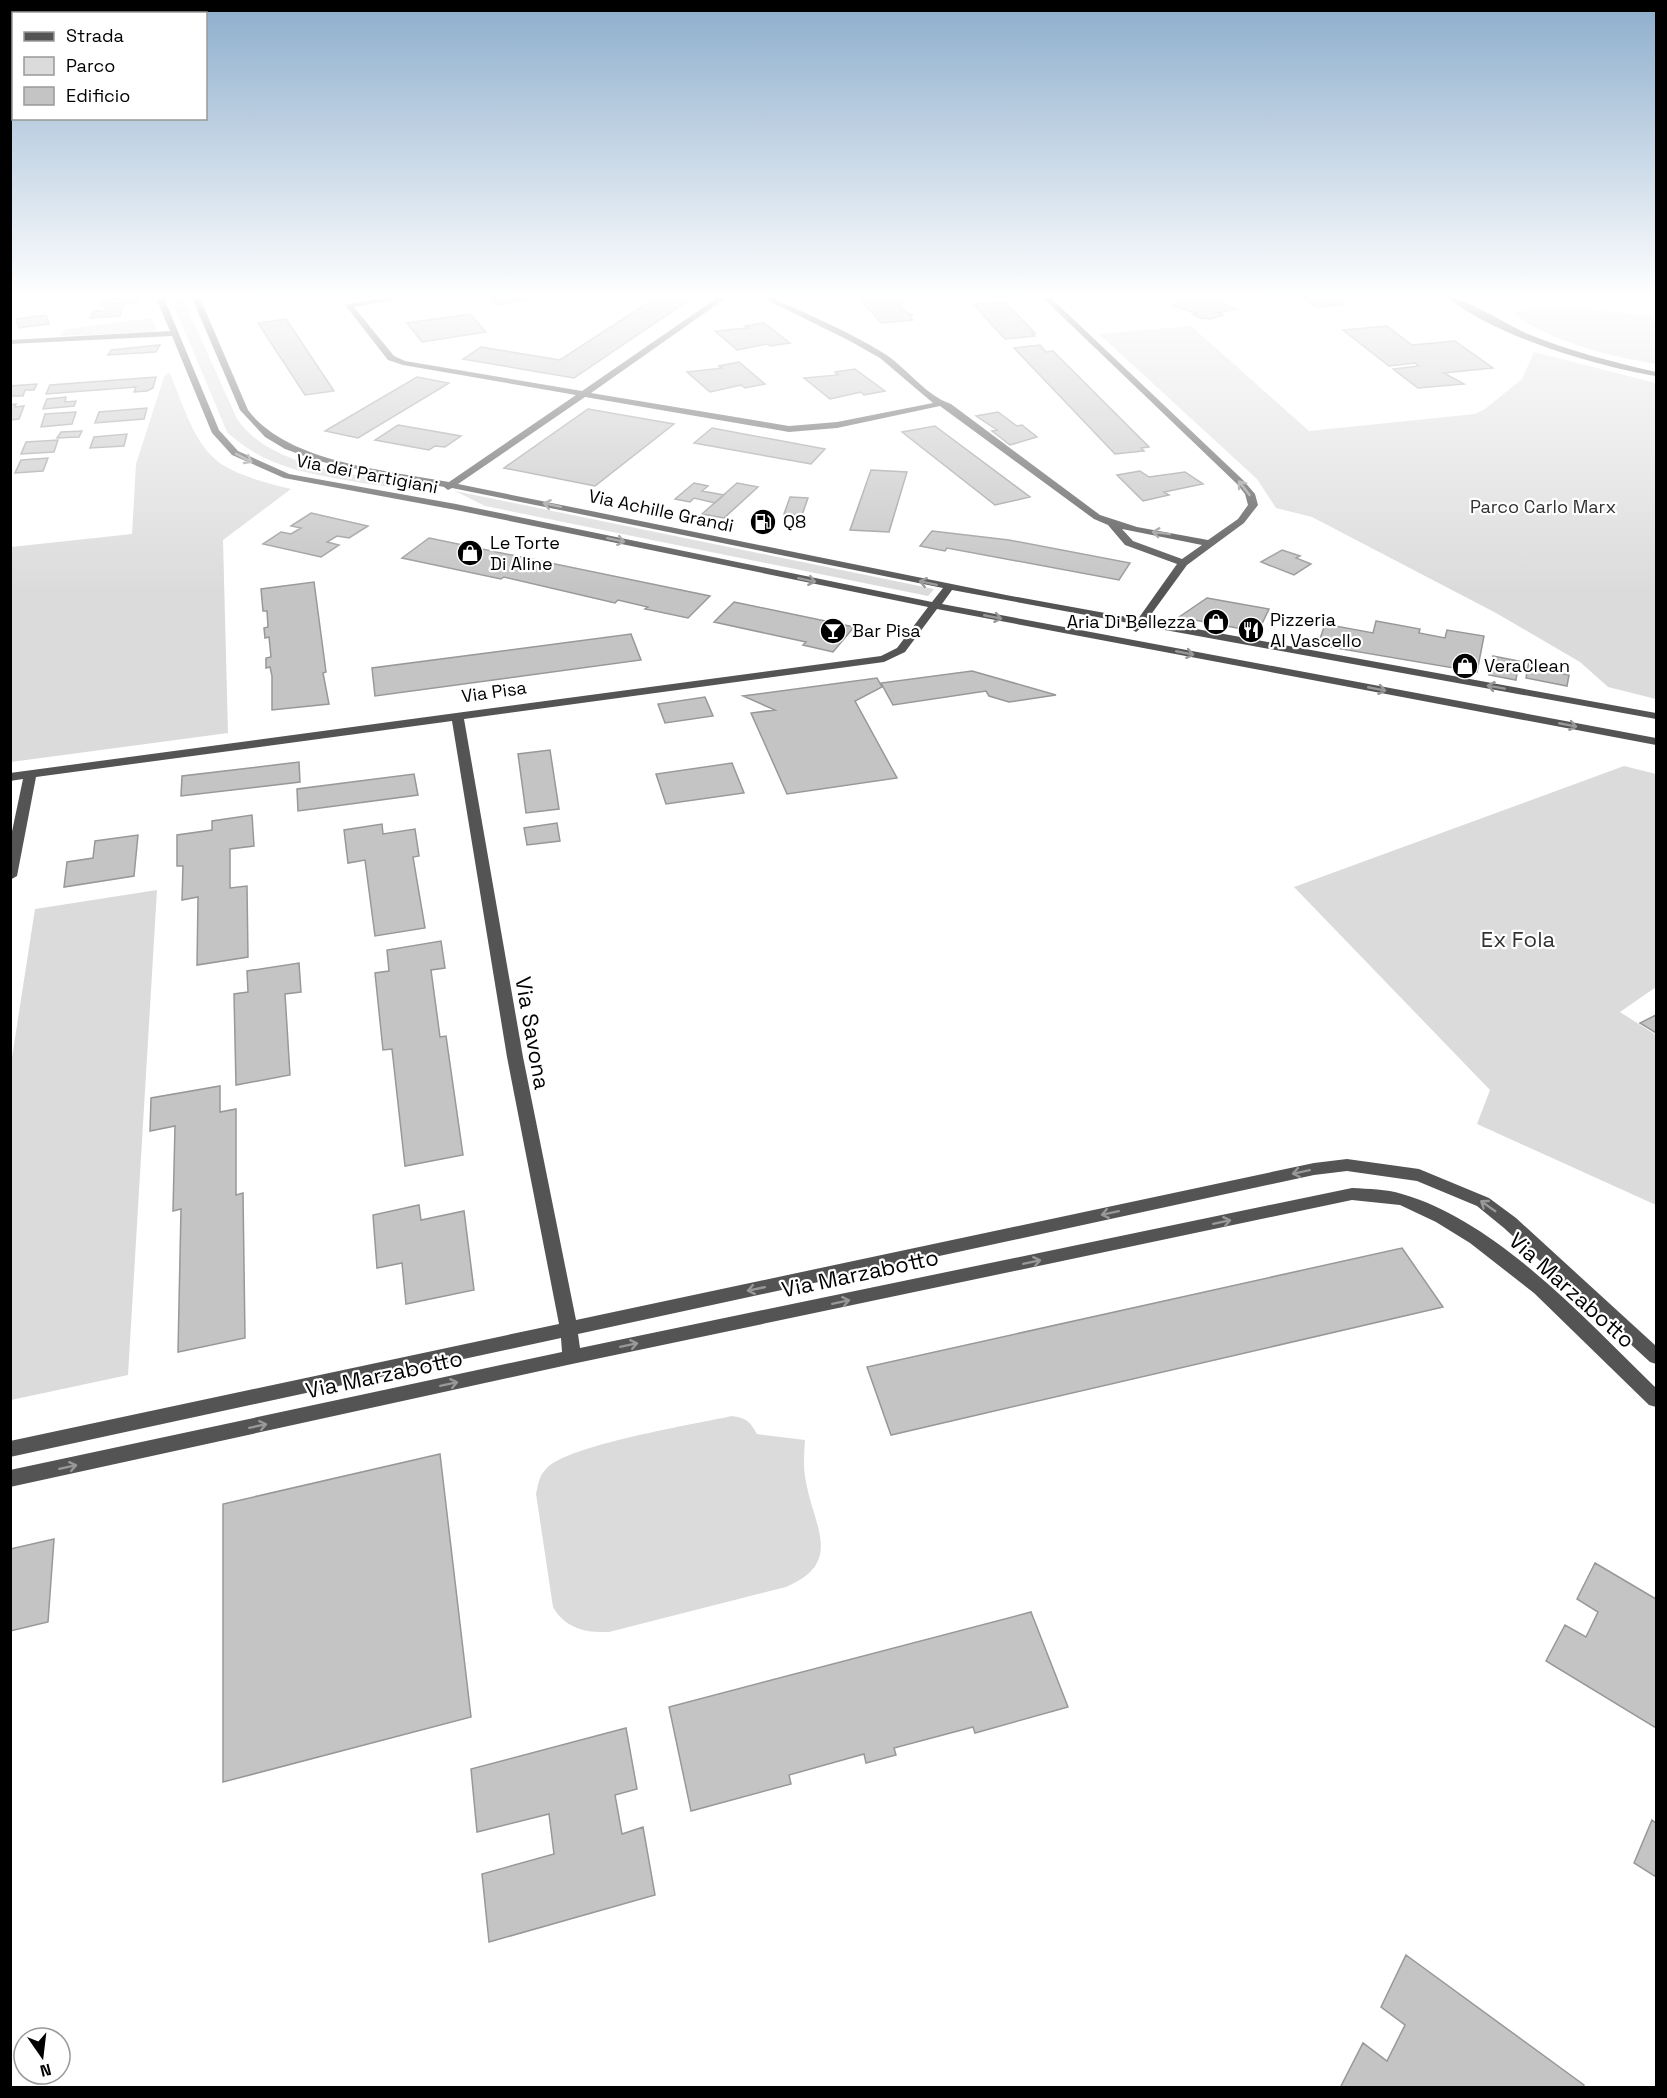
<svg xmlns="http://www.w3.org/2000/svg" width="1667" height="2098" viewBox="0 0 1667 2098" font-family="'Space Grotesk',sans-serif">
  <rect width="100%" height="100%" fill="#fff"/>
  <path fill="#dbdbdb" d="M 171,298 L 183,298 L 237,419 C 274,473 372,476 432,487 C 402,490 374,485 345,480 C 300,472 261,464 227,432 Z
    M 1535,306 L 1571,307 L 1656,317 L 1656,364 C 1609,356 1553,343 1514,314 Z
    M 152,318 L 157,330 L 151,332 L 60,336 L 65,329 Z
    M 1191,326 L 1309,431 L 1475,414 L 1485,409 L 1522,379 L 1534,352 L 1656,383 L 1656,699 L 1608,687 L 1580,662 L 1496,613 L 1312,517 L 1276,508 L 1257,479 L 1099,334 Z
    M 169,372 C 182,400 191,437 214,458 C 230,474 270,484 291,489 L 223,540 L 228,733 L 11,762 L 11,547 L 132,534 L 136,464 L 164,377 Z
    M 455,491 L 934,589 L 928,596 L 485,506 Z
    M 1624,766 L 1656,774 L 1656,987 L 1620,1012 L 1656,1035 L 1656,1205 L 1477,1124 L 1490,1090 L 1294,887 Z
    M 157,890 L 128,1375 L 11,1400 L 11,1064 L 35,909 Z
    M 732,1416 C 746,1418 750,1421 757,1434 L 805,1440 C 804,1454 803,1468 806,1482 C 814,1527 844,1563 786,1587 L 609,1632 C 585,1633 565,1628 553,1607 L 536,1494 C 538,1485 539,1476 546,1469 C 566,1445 696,1424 732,1416 Z"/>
  <path fill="#c4c4c4" stroke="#989898" stroke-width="1.5" d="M 103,298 L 139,298 L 137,302 L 100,305 Z
    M 490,298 L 525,298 L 527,300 L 497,305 Z
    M 655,298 L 692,298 L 574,378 L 463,359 L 481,347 L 560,360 Z
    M 859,298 L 893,298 L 900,301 L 902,303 L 898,304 L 907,313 L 913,315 L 909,315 L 913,320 L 881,323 Z
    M 1183,298 L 1213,299 L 1236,309 L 1218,313 L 1223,315 L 1211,319 L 1200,318 L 1193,315 L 1197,314 L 1172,305 L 1184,301 L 1196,303 Z
    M 1302,298 L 1339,298 L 1336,299 L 1344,305 L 1317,307 Z
    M 1002,302 L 1007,304 L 1035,333 L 1032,333 L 1035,336 L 1005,339 L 973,304 Z
    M 124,303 L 120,316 L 90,318 L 93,311 L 105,311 L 107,304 Z
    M 470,314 L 486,332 L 422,342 L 407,323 Z
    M 46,315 L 49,324 L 19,328 L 16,319 Z
    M 286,319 L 334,391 L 305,395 L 258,323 Z
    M 764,323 L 790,343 L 770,346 L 767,344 L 737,350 L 715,331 L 748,328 L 745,326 Z
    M 1387,326 L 1412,345 L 1455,341 L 1493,368 L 1444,373 L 1464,384 L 1418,388 L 1393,369 L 1419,366 L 1415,363 L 1389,366 L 1343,330 Z
    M 160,345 L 156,352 L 108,355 L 111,350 Z
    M 1040,345 L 1046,352 L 1053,351 L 1149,447 L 1141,448 L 1144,451 L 1115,454 L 1014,348 Z
    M 739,362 L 765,384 L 745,388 L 741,385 L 710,392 L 687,372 L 722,368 L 719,366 Z
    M 855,369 L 885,391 L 864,395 L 861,392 L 830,399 L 804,378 L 838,375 L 835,372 Z
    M 156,377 L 153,388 L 147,391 L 134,392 L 136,387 L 46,394 L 50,385 Z
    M 417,377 L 449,383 L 358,438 L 325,431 Z
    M 37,384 L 34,390 L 25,390 L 23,396 L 10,396 L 10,386 Z
    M 66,397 L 65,402 L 76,401 L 74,406 L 43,409 L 47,399 Z
    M 16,404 L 15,407 L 24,406 L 19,419 L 10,420 L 10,405 Z
    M 147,408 L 144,419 L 95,423 L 99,412 Z
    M 588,409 L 674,424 L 595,486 L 504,468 Z
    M 76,412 L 72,424 L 41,427 L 45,414 Z
    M 998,412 L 1017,426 L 1022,425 L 1037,437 L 1010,445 L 992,431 L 997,430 L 976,416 Z
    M 398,425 L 461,436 L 445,447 L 435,446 L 429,450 L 375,440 Z
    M 935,426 L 1030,497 L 995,505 L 902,432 Z
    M 712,428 L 825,449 L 811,464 L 694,443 Z
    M 82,431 L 79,437 L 57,438 L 61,432 Z
    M 127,434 L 124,446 L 90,448 L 94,437 Z
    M 58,440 L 54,452 L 21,454 L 26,442 Z
    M 48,458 L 43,471 L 15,473 L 21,460 Z
    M 871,470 L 907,472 L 889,532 L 850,530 Z
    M 1140,471 L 1149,477 L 1185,472 L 1203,484 L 1164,492 L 1169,495 L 1143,501 L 1117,475 Z
    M 694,483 L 708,486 L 702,491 L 724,495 L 715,503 L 694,498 L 690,502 L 675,499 Z
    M 737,483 L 758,487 L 724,518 L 702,514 Z
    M 790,497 L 808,498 L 802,515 L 784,514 Z
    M 311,513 L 368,526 L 349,538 L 337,536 L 327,542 L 339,545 L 321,557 L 263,544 L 281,532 L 291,534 L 301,528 L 291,526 Z
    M 932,531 L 1009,540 L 1130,563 L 1119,580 L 947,548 L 945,551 L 920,546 Z
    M 429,538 L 710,596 L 688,618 L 645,609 L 648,607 L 618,600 L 615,603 L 504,577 L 501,579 L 402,558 Z
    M 1282,550 L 1300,556 L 1296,558 L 1311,564 L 1294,575 L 1261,562 Z
    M 314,582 L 326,672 L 323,673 L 329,704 L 272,710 L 272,676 L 270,667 L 266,668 L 266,658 L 271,657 L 269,637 L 265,638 L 264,628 L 268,627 L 267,611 L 263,611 L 261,589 Z
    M 1207,598 L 1269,609 L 1258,632 L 1179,617 Z
    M 734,602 L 854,627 L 833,652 L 803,645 L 806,642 L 714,622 Z
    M 1376,621 L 1420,629 L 1419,633 L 1445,638 L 1447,630 L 1484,636 L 1477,672 L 1318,645 L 1325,624 L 1373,633 Z
    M 631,634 L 641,660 L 375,696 L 372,668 Z
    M 1493,656 L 1519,661 L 1516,680 L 1489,675 Z
    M 1529,661 L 1555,665 L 1554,672 L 1569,675 L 1567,686 L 1526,678 Z
    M 972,671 L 1056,695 L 1009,702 L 989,696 L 986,691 L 893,705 L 881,683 Z
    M 877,678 L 882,687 L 855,701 L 897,778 L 787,794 L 751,713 L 775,710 L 743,696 Z
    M 705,697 L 713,716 L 665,723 L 658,704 Z
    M 550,750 L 559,809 L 526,813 L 518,754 Z
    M 299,762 L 300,782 L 181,796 L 182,776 Z
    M 732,763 L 744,793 L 666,804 L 656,774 Z
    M 414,774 L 418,795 L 298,811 L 297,789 Z
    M 252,815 L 254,846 L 230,849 L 230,888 L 247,886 L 248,957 L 197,965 L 198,897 L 182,900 L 183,866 L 177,866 L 177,835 L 212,830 L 212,821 Z
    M 557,823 L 560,841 L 527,845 L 524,828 Z
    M 382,824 L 383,834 L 415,829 L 419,856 L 413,857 L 425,928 L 375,936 L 365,860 L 348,863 L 344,830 Z
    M 138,835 L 134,876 L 64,887 L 67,862 L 93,858 L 95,841 Z
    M 441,941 L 445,968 L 431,970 L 440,1037 L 446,1036 L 463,1155 L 405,1166 L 392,1049 L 383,1050 L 375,973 L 389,971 L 387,950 Z
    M 299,963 L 301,992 L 285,994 L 290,1075 L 236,1085 L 234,994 L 248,992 L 247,971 Z
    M 1656,1015 L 1656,1033 L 1640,1023 Z
    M 220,1086 L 220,1112 L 236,1109 L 236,1195 L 243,1193 L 245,1338 L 178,1352 L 181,1209 L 173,1211 L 175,1126 L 150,1131 L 151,1098 Z
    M 419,1205 L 421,1220 L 464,1211 L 474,1290 L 406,1304 L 402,1263 L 377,1268 L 373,1215 Z
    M 1402,1248 L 1443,1307 L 891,1435 L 867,1367 Z
    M 440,1454 L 471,1717 L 223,1782 L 223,1504 Z
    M 54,1539 L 48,1622 L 10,1631 L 10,1549 Z
    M 1595,1563 L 1656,1599 L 1656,1728 L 1546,1661 L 1565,1625 L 1586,1637 L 1598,1612 L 1577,1599 Z
    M 1031,1612 L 1068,1707 L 975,1733 L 973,1727 L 894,1748 L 896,1755 L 866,1763 L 864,1754 L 789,1775 L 791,1784 L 691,1811 L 669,1707 Z
    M 626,1728 L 637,1789 L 615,1795 L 622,1834 L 643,1827 L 655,1895 L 489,1942 L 482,1874 L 554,1854 L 549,1814 L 477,1832 L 471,1769 Z
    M 1652,1820 L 1656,1823 L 1656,1877 L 1634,1863 Z
    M 1406,1955 L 1584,2085 L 1583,2088 L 1340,2088 L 1363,2043 L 1387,2061 L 1405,2025 L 1381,2007 Z"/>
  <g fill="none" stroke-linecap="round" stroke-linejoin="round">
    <path fill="#545454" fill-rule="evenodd" d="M 156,298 L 164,298 L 219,430 L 238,451 L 289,474 L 456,504 L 932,602 L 943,588 L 452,488 L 448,490 L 444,487 L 318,461 L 285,449 L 265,437 L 240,410 L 192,298 L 200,298 L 248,410 C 288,463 387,470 449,482 L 576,395 L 403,365 L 388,360 L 345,305 L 383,298 L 402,298 L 354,307 L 394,356 L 405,361 L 582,391 L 717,298 L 726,298 L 591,393 L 789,426 L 837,422 L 933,403 L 880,358 L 848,340 L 763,298 L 773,298 C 811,316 850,332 885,354 C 908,369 925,395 951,404 L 1100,515 L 1137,527 L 1208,540 L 1238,519 L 1248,505 L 1245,494 L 1237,484 L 1043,298 L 1051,298 L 1243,480 L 1255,494 L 1258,505 L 1244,523 L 1187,565 L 1147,620 L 1656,713 L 1656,719 L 1143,626 L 1136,632 L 1131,629 L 1134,624 L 952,590 L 942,604 L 1656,738 L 1656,745 L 937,609 L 905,652 L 884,662 L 464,719 L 523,1057 L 576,1320 L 1314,1163 L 1347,1159 L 1419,1169 L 1489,1198 L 1516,1218 L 1656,1346 L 1656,1364 L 1650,1362 L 1504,1228 L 1477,1206 L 1417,1181 L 1347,1171 L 1314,1175 L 578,1334 L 580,1348 L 1352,1188 C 1369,1189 1386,1189 1402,1194 C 1497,1221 1587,1321 1656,1388 L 1656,1407 L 1649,1405 L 1534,1293 L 1470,1243 L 1436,1222 L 1400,1205 L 1352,1200 L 572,1364 L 10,1487 L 10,1470 L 562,1352 L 561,1338 L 10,1457 L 10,1441 L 559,1324 L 507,1057 L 452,721 L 36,777 L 17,876 L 10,880 L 10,841 L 23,779 L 10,781 L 10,773 L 881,656 L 897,648 L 928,607 L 456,510 L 284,478 L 232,455 L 212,433 L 172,336 L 10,344 L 10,340 L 170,331 ZM 585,397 L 789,432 L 837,428 L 940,406 L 1094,519 L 1108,525 L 1125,545 L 1177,564 L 1138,619 L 1006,595 L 458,484 ZM 1122,529 L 1202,545 L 1182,559 L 1133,541 Z
      M 1449,298 C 1466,298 1509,326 1528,334 C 1569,351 1613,362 1656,372 L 1656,376 C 1600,367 1493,336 1449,298 Z"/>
  </g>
  <defs><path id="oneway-shaft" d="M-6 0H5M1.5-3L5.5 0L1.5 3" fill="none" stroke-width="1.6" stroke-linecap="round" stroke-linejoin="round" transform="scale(1.5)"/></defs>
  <g stroke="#989898">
    <use href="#oneway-shaft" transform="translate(244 458) rotate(28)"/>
    <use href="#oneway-shaft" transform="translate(1244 488) rotate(-128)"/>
    <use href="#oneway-shaft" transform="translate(552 505) rotate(-168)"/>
    <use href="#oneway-shaft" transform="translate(1161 533) rotate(-173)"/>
    <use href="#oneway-shaft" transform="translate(616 540) rotate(12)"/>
    <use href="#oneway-shaft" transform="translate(807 580) rotate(12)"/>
    <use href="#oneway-shaft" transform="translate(928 583) rotate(-168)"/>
    <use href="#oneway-shaft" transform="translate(993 617) rotate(11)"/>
    <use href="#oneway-shaft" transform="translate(1185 653) rotate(11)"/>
    <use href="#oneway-shaft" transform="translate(1496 687) rotate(-170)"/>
    <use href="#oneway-shaft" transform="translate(1377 689) rotate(11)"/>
    <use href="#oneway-shaft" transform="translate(1568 725) rotate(11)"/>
    <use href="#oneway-shaft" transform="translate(1301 1172) rotate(168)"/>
    <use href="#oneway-shaft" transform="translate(1488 1206) rotate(-145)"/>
    <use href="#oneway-shaft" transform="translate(1110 1213) rotate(168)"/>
    <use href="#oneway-shaft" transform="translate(1222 1222) rotate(-12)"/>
    <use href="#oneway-shaft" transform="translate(1032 1262) rotate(-12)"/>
    <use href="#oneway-shaft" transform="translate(756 1289) rotate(168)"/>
    <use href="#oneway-shaft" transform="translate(841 1302) rotate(-12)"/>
    <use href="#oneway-shaft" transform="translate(629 1345) rotate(-12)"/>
    <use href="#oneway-shaft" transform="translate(449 1384) rotate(-12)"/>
    <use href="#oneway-shaft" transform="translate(258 1426) rotate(-12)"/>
    <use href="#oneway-shaft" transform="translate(68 1467) rotate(-12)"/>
  </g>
  <linearGradient id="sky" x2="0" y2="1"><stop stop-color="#8cadcc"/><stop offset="0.5" stop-color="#fff"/><stop offset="1" stop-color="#fff" stop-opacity="0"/></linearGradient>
  <rect width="1667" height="592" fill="url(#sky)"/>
  <defs>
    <g id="fuel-disc" transform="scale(1.35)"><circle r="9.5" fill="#000" stroke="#fff"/><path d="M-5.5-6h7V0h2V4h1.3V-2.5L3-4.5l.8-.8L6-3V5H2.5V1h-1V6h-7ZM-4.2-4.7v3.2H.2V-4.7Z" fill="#fff"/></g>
    <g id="shop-disc" transform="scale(1.35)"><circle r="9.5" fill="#000" stroke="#fff"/><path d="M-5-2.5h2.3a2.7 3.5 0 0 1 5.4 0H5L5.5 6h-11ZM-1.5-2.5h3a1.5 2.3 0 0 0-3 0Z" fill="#fff"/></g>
    <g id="restaurant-disc" transform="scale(1.35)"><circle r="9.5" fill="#000" stroke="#fff"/><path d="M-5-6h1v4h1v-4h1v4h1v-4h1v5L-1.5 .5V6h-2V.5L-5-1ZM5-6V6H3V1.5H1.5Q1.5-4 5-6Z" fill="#fff"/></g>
    <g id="bar-disc" transform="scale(1.35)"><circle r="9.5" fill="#000" stroke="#fff"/><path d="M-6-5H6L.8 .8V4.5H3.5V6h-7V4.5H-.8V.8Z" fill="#fff"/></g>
  </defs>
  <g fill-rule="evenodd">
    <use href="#fuel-disc" x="763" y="522"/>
    <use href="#shop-disc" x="470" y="553"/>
    <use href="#shop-disc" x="1216" y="622"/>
    <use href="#restaurant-disc" x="1251" y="630"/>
    <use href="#bar-disc" x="833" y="631"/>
    <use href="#shop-disc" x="1465" y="666"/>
  </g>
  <g text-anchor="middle" stroke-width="4.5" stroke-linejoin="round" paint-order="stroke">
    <g font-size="18" fill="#000" stroke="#fff">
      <text transform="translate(367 474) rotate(11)" y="6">Via dei Partigiani</text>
      <text transform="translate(661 511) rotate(12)" y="6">Via Achille Grandi</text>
      <text transform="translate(494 692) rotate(-8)" y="6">Via Pisa</text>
    </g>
    <g font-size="18" fill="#323232" stroke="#fff">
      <text x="1543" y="513">Parco Carlo Marx</text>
    </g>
    <g font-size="18" fill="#000" stroke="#fff" text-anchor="start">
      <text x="783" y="528">Q8</text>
      <text x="490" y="549">Le Torte<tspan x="490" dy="21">Di Aline</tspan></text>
      <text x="1270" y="626">Pizzeria<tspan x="1270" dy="21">Al Vascello</tspan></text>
      <text x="1196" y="628" text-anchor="end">Aria Di Bellezza</text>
      <text x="852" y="637">Bar Pisa</text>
      <text x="1484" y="672">VeraClean</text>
    </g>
    <g font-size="22" fill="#323232" stroke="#fff">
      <text x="1518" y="947">Ex Fola</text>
    </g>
    <g font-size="22" fill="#000" stroke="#fff">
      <text transform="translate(533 1033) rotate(80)" y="8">Via Savona</text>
      <text transform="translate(860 1273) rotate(-12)" y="8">Via Marzabotto</text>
      <text transform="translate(1572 1290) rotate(42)" y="8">Via Marzabotto</text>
      <text transform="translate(384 1374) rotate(-12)" y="8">Via Marzabotto</text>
    </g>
  </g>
  <rect width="1667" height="2098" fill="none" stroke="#000000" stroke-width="24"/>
  <rect x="12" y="12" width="195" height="108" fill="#ffffff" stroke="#999999" stroke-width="1.5"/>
  <rect x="24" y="32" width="30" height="9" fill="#545454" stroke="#999999" stroke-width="1.5"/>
  <text x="66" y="42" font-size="18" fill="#000000">Strada</text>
  <rect x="24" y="57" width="30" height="18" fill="#dbdbdb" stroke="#999999" stroke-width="1.5"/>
  <text x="66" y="72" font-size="18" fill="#000000">Parco</text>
  <rect x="24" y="87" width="30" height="18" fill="#c4c4c4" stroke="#999999" stroke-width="1.5"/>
  <text x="66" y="102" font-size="18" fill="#000000">Edificio</text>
  <g transform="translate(42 2056) rotate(166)"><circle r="28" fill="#ffffff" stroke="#999999" stroke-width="1.5"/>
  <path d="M0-4.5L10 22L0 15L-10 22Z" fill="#000000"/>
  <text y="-9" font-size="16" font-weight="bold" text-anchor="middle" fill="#000000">N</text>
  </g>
</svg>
